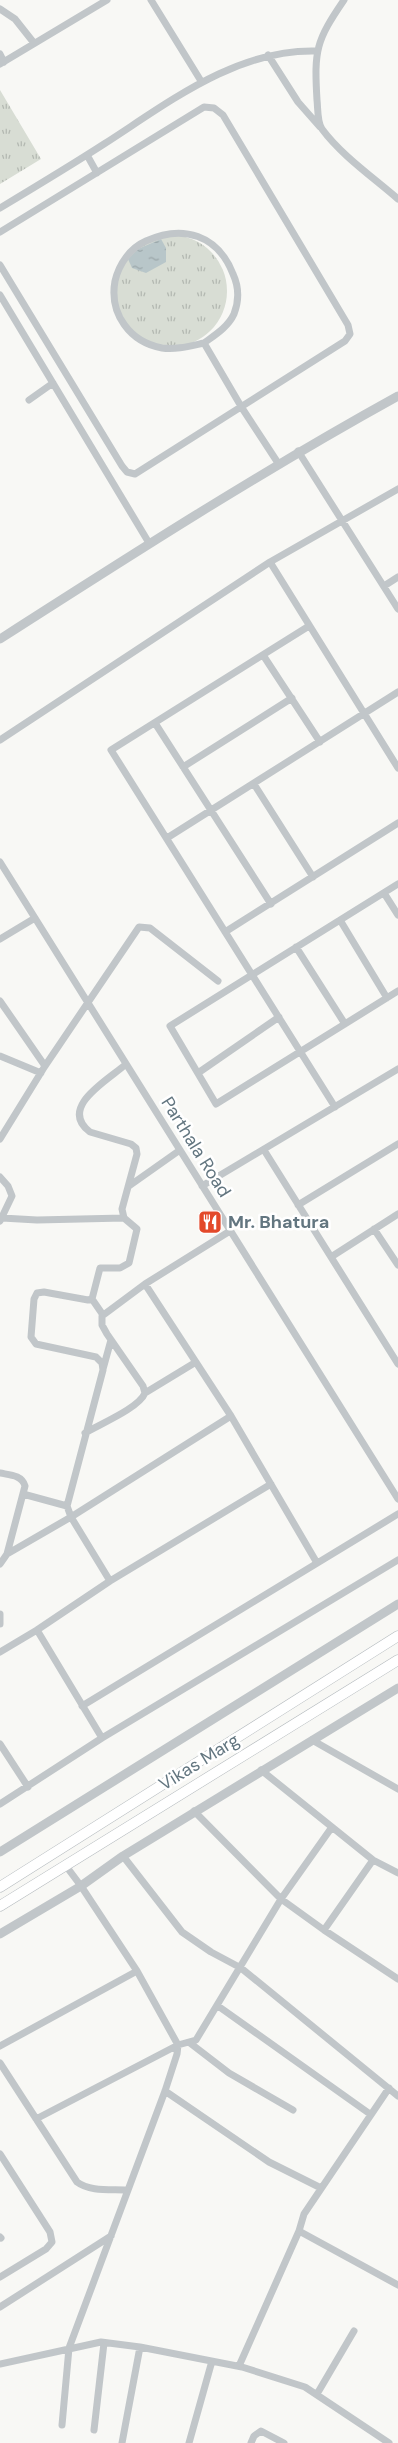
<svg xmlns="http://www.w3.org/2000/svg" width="398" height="2443" viewBox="0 0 398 2443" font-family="'DM Sans',sans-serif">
  <defs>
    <pattern id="grass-tufts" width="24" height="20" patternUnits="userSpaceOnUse" patternTransform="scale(1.25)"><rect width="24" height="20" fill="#d8ddd4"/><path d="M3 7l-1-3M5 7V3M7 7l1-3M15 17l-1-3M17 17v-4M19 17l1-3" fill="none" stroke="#b3b8b1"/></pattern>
    <pattern id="water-ripples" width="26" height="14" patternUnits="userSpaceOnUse" patternTransform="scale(1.25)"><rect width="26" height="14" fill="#b8c6c9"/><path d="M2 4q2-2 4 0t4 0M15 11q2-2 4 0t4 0" fill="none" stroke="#99a5a8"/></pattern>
  </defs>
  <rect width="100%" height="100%" fill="#f8f8f5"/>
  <path fill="url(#grass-tufts)" d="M 0,90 L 41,159 L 0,184 Z
    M115 291a56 56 0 1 1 112 0a56 56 0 1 1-112 0Z"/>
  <path fill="url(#water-ripples)" d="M 161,239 L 166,248 L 166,262 L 146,273 L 132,268 L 128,259 L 138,249 Z"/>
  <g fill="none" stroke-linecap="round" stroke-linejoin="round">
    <g stroke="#b4babe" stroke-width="11">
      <path id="secondary" d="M 0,1887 L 398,1636
        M 0,1906 L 398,1660"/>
    </g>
    <path stroke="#c1c6c9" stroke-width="7" d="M 151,0 L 201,81
      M 344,0 C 316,41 314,50 317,100 C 318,108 317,122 322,129 C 341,155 374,178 398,199
      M 0,9 L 15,19 L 34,43
      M 0,54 L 4,62
      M 268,55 L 298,102 L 320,127
      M 0,64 L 107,0
      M 87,155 L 97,173
      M 0,208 C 35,187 70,166 104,144 C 168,103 236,49 316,51
      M 0,232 L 204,107 L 214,108 L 223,115 L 348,325 L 350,334 L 345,341 L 135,474 L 127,472 L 122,466 L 0,265
      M 0,295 L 149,543
      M 204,343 C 190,346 176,350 162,348 C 130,342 109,314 115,281 C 119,264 130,248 146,241 C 183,224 218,235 233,274 C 239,287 239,301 234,314 C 228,327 215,335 204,343 L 242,408 L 278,463
      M 29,400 L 53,383
      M 298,451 L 398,609
      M 270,562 L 398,768
      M 384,586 L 398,577
      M 309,626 L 111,750 L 335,1107
      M 263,655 L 320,742
      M 155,723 L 271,904
      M 0,740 L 270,562 L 398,489
      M 183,767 L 292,698
      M 254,784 L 313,877
      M 167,838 L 398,692
      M 0,862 L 398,1499
      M 398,884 L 170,1026 L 216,1104 L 398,991
      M 384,893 L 398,915
      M 340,920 L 387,998
      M 225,932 L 398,823
      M 0,939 L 35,918
      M 296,947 L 345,1024
      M 0,1001 L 45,1066
      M 0,1056 L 41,1073
      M 198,1073 L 279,1017
      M 0,1139 L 45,1066 L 139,927 L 150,928 L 218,981
      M 264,1150 L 398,1364
      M 0,1177 L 8,1186 L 12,1196 L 0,1221
      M 129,1186 L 180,1150
      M 202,1186 L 398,1069
      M 298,1205 L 398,1144
      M 2,1218 L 37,1220 L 124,1218
      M 374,1229 L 398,1265
      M 331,1257 L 398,1214
      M 145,1284 L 231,1416 L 317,1563
      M 92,1299 L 103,1315
      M 103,1369 L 111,1340
      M 145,1393 L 196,1362
      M 85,1433 C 100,1424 139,1408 145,1393 L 143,1386 L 107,1334 L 102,1325 L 102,1316 L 145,1284 L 230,1231
      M 0,1473 C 10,1475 22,1475 25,1486 L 7,1554 L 0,1564
      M 23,1494 L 67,1506
      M 7,1554 L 71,1517 L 231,1416
      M 110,1581 L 71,1517 L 67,1506 L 103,1370 L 102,1363 L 96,1357 L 36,1344 L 31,1337 L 34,1299 L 37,1293 L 44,1292 L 88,1300 L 92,1299 L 100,1268 L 120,1268 L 129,1263 L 137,1229 L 124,1218 L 122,1209 L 137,1154 L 136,1148 L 131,1144 L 90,1132 C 57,1107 110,1079 126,1064
      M 0,1614 L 0,1624
      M 37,1630 L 102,1738
      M 0,1652 L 37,1630 L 110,1581 L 271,1484
      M 82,1706 L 398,1514
      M 312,1740 L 398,1789
      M 0,1744 L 28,1787
      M 261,1770 L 373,1860 L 398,1873
      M 0,1804 L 102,1738 L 398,1560
      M 194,1811 L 281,1899 L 324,1930 L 373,1860
      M 123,1856 L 182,1932 L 211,1952 L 241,1968 L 398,2096
      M 324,1930 L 398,1979
      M 218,2006 L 370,2114
      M 190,2043 L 229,2073 L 293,2110
      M 0,2046 L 137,1971
      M 0,2063 L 77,2182 C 90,2192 111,2189 127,2190
      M 165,2091 L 269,2162 L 321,2188
      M 36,2119 L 178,2045 L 196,2040 L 281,1899 L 332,1827
      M 0,2154 L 50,2232 L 52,2242 L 46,2249 L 0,2277
      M 299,2231 L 398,2285
      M 0,2237 L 1,2238
      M 0,2307 L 111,2236
      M 0,2364 L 101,2342 L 140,2347 L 242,2367 L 305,2387 L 389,2443
      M 239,2366 L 299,2231 L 304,2214 L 389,2088
      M 317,2394 L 354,2331
      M 62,2425 L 69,2348 L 165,2091 L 177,2054 L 178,2045 L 137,1971 L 81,1886 L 66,1866
      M 94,2430 L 104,2343
      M 122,2443 L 140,2347
      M 189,2443 L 212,2361
      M 251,2443 L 254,2436 L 261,2431 L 284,2443"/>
    <path stroke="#c1c6c9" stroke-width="9" d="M 0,639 C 131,555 262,471 398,396
      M 0,1852 L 398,1604
      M 0,1934 L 81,1886 L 123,1856 L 398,1688"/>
    <use href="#secondary" stroke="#fff" stroke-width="10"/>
  </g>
  <defs>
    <g id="restaurant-square" transform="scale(1.25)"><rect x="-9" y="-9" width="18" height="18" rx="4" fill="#e3492a" stroke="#fff"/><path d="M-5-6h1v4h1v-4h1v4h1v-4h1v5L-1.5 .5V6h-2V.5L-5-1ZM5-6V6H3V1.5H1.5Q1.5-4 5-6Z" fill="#fff"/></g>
  </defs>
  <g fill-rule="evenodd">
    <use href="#restaurant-square" x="210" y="1222"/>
  </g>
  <g text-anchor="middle" stroke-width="5" stroke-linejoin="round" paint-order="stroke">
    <g font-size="18" fill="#637680" stroke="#fff">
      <text transform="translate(196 1147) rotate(58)" y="6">Parthala Road</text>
      <text transform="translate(199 1762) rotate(-32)" y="6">Vikas Marg</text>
    </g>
    <g font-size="18" font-weight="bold" fill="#637680" stroke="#fff" text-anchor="start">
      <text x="228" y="1228">Mr. Bhatura</text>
    </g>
  </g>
</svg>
